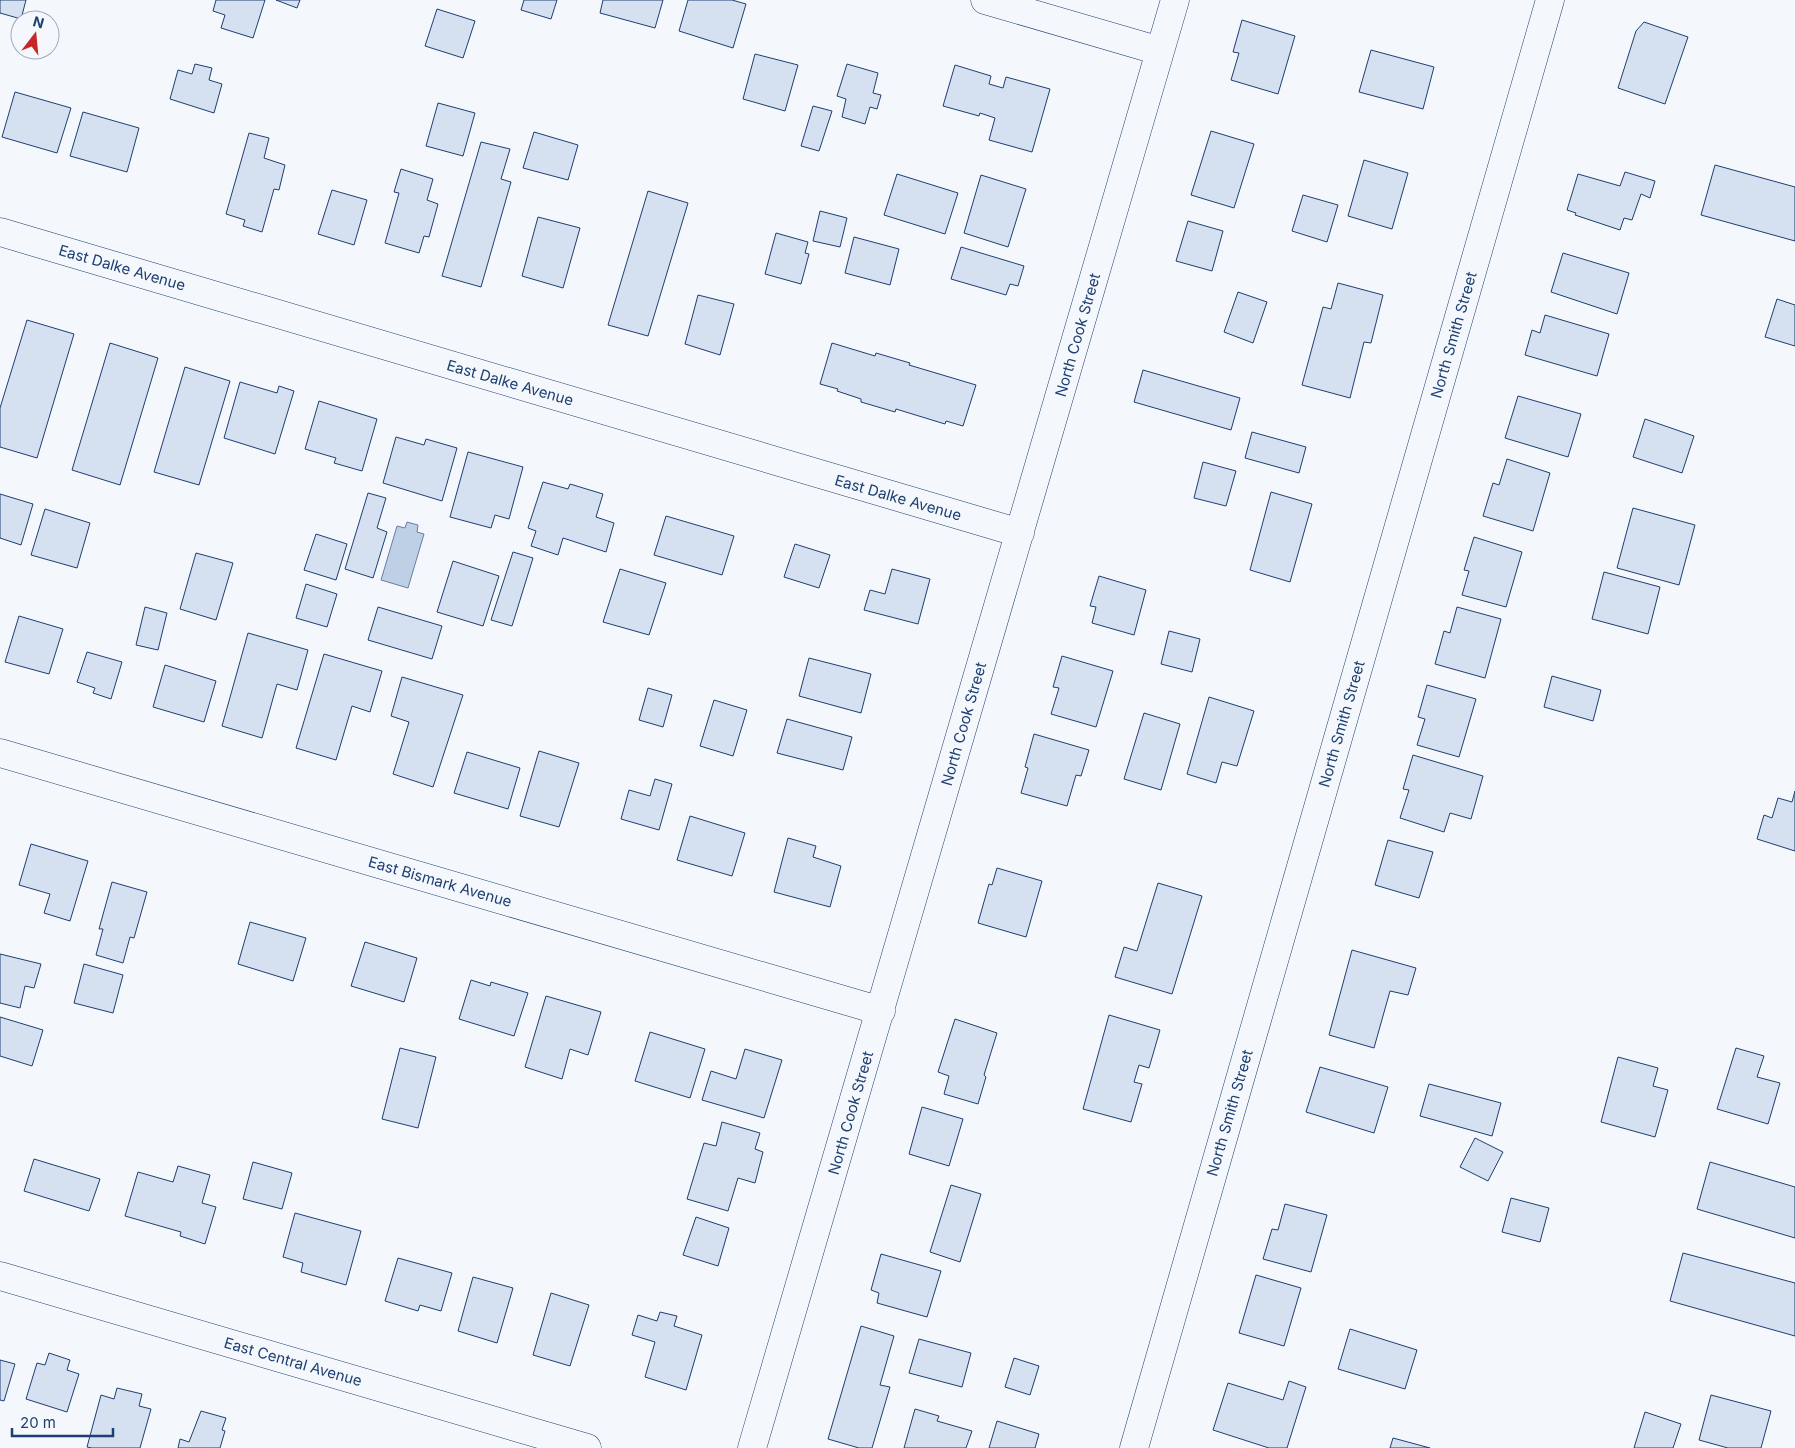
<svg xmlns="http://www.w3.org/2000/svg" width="1795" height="1448" viewBox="0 0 1795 1448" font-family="Inter,sans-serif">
  <rect width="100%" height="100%" fill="#f4f7fb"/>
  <path fill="#bed0e5" stroke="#687fa3" d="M 407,522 L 418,525 L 417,532 L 424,534 L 408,588 L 381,580 L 397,526 L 405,528 Z"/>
  <path fill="#d5e0f0" stroke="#1d3f73" d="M 0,0 L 26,0 L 21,19 L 0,13 Z
    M 216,0 L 265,0 L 253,38 L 221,28 L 225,15 L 213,11 Z
    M 276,0 L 300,0 L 297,8 Z
    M 524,0 L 557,0 L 551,19 L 521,10 Z
    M 603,0 L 663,0 L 655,28 L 600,13 Z
    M 688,0 L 732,0 L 746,4 L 733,48 L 679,31 Z
    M 437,9 L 475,21 L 463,58 L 425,46 Z
    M 1242,20 L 1295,36 L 1278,94 L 1231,80 L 1239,53 L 1233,52 Z
    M 1644,22 L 1688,37 L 1665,104 L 1618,88 L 1636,31 Z
    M 1371,50 L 1434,67 L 1423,109 L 1359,92 Z
    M 755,54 L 798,65 L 785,111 L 743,99 Z
    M 195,64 L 212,68 L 209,80 L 222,84 L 214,113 L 170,99 L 178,70 L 192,74 Z
    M 847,64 L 878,73 L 873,93 L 881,95 L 877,109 L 870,107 L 865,124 L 842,117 L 846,99 L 837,96 Z
    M 955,65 L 991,76 L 989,84 L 1003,88 L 1006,77 L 1050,89 L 1032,152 L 989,140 L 995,118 L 980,113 L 979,116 L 943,106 Z
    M 15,92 L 71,108 L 57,153 L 2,137 Z
    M 438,103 L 475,113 L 463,156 L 426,146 Z
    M 813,106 L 832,111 L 819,151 L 801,146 Z
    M 83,112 L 139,128 L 127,172 L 70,156 Z
    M 1211,131 L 1254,144 L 1234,208 L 1191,195 Z
    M 534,132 L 578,145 L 568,180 L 523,168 Z
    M 249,133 L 269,138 L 264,158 L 285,165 L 279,190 L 274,189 L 262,232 L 243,226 L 245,220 L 226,214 Z
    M 481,142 L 510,149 L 501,179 L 511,182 L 481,287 L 442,276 Z
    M 1364,160 L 1408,173 L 1392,229 L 1348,216 Z
    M 1715,165 L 1795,187 L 1795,241 L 1701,215 Z
    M 401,169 L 433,179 L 427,200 L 438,204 L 429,237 L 424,236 L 419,253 L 385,243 L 399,193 L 394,192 Z
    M 1625,172 L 1655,181 L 1650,198 L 1641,194 L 1632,220 L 1624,218 L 1620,230 L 1575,215 L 1576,213 L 1567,210 L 1578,174 L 1620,186 Z
    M 897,174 L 958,193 L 945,234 L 884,215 Z
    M 981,175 L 1026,189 L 1008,247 L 964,233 Z
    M 332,190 L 367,200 L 354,245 L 318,234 Z
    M 648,191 L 688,203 L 648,336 L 608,325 Z
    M 1303,195 L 1338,205 L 1327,242 L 1292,231 Z
    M 820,211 L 847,218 L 840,247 L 813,241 Z
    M 538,217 L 580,228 L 563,288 L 522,276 Z
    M 1188,221 L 1223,231 L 1212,271 L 1176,261 Z
    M 776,233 L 808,242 L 805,253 L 809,254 L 801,284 L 765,274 Z
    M 854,237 L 899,249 L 890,285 L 845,273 Z
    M 961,247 L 1024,266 L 1018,286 L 1010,284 L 1006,295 L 951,279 Z
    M 1563,253 L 1629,273 L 1617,314 L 1551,292 Z
    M 1338,283 L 1383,295 L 1371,343 L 1364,342 L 1350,398 L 1302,385 L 1323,307 L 1331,309 Z
    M 1238,292 L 1267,302 L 1253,343 L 1224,332 Z
    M 698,295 L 734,304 L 720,355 L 685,344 Z
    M 1777,299 L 1795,305 L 1795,346 L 1765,337 Z
    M 1545,315 L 1609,334 L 1597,376 L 1525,355 L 1532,330 L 1540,333 Z
    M 27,320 L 74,334 L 37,458 L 0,447 L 0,408 Z
    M 110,343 L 158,358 L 120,485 L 72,470 Z
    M 832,343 L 875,356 L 876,353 L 910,363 L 909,365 L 976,385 L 963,426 L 946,421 L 945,424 L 896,409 L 895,412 L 861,402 L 861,399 L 837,391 L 838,389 L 820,384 Z
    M 185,367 L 230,381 L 199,485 L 154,472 Z
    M 1143,370 L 1240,398 L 1231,430 L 1134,402 Z
    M 240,382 L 277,393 L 279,386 L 294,391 L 275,454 L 224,438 Z
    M 1518,396 L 1581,414 L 1568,457 L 1505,438 Z
    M 319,401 L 377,419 L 362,471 L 334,463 L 336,458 L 305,449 Z
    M 1645,419 L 1694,436 L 1682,473 L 1633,457 Z
    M 1252,432 L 1306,447 L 1299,473 L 1245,458 Z
    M 396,437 L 424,445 L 426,439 L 457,448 L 442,501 L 383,483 Z
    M 468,452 L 523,467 L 509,519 L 495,515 L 491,528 L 450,517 Z
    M 1507,459 L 1550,473 L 1533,531 L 1483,516 L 1493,483 L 1499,485 Z
    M 1203,462 L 1236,471 L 1226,506 L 1194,498 Z
    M 543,482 L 568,489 L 570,484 L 603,494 L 596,517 L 614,523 L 606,552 L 563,538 L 558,555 L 531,546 L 536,531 L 528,528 Z
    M 1271,492 L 1312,504 L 1290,582 L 1250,570 Z
    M 368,493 L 386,498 L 377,528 L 387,532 L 373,578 L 345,569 Z
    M 0,494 L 33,504 L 21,545 L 0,538 Z
    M 1633,508 L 1695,525 L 1679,585 L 1617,568 Z
    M 45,509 L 90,523 L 77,568 L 31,555 Z
    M 666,516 L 734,536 L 722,575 L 654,555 Z
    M 316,534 L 347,544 L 336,580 L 304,570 Z
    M 1474,537 L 1522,552 L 1506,607 L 1462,595 L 1469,571 L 1464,570 Z
    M 795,544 L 830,555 L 819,588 L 784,577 Z
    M 513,552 L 533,558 L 512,626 L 491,620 Z
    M 196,553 L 233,563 L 216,620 L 180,609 Z
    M 453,561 L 499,576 L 483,626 L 437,612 Z
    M 620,569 L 666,583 L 649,635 L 603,622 Z
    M 892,569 L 930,579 L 918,624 L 864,610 L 870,590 L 885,594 Z
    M 1604,572 L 1660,587 L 1648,634 L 1592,619 Z
    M 1099,576 L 1146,590 L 1134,635 L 1092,623 L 1096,607 L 1090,606 Z
    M 306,584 L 337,594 L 327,627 L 296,618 Z
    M 145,607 L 167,613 L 158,650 L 136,645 Z
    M 378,607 L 442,626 L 432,659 L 368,640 Z
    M 1457,607 L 1501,619 L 1485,678 L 1435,664 L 1444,631 L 1450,633 Z
    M 19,616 L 63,629 L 49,674 L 5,662 Z
    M 1169,631 L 1200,639 L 1192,672 L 1161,664 Z
    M 248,633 L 308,650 L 297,690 L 277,684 L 262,738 L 222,726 Z
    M 87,652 L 122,662 L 111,699 L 93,693 L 95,688 L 77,682 Z
    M 324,654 L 382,671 L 370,712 L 352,706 L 336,760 L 296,748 Z
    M 1062,656 L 1113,671 L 1096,727 L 1051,714 L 1059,688 L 1053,687 Z
    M 809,658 L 871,674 L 861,713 L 799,696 Z
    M 165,665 L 216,681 L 204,722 L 153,707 Z
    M 1552,676 L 1601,690 L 1593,721 L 1544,707 Z
    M 402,677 L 463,695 L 433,787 L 393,774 L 409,722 L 391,716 Z
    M 1427,685 L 1476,699 L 1459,757 L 1417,745 L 1425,719 L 1418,717 Z
    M 648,688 L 672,695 L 663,727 L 639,720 Z
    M 1209,697 L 1254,711 L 1237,766 L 1222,762 L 1216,783 L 1187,774 Z
    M 714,700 L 747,710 L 733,756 L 700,746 Z
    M 1144,713 L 1180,724 L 1161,790 L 1124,779 Z
    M 787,719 L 852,737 L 843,770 L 777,753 Z
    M 1034,734 L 1089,750 L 1081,776 L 1076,775 L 1067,806 L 1021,793 L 1028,768 L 1025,767 Z
    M 539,751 L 579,763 L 559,827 L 520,816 Z
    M 467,752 L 520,768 L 508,809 L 454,793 Z
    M 1413,755 L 1483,776 L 1471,819 L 1450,813 L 1444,832 L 1400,818 L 1409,790 L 1403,789 Z
    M 655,779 L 672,784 L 659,830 L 621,819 L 629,790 L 650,796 Z
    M 1795,791 L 1795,851 L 1757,839 L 1764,815 L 1772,818 L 1778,798 L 1792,802 Z
    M 690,816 L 745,833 L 732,876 L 677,860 Z
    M 788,838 L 816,846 L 813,857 L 841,866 L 830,907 L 774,892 Z
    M 1388,840 L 1433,852 L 1419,898 L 1375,885 Z
    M 31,844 L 88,861 L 70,921 L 44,913 L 50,894 L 19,885 Z
    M 997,868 L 1042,881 L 1026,937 L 978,923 L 989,884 L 992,885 Z
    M 112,882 L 147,892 L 134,938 L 130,937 L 123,963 L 96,955 L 103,929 L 99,929 Z
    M 1158,883 L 1202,896 L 1172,994 L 1115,977 L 1124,947 L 1137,951 Z
    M 250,922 L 306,938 L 293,981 L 238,964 Z
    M 365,942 L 417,958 L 404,1002 L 351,986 Z
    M 1352,950 L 1416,968 L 1408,995 L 1390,991 L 1374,1048 L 1329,1035 Z
    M 0,954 L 41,964 L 34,988 L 25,986 L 20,1008 L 0,1003 Z
    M 84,964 L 123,975 L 113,1013 L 74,1003 Z
    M 471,980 L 490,986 L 491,982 L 528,993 L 514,1036 L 459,1019 Z
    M 546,996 L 601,1012 L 588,1055 L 570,1049 L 562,1079 L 525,1067 Z
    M 1109,1015 L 1160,1030 L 1149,1068 L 1139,1065 L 1134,1082 L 1142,1084 L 1131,1122 L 1083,1109 Z
    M 0,1017 L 43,1030 L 32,1066 L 0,1056 Z
    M 955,1019 L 997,1033 L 984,1075 L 986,1077 L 978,1104 L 944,1094 L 949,1076 L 938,1072 Z
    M 650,1032 L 705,1049 L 690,1098 L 635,1081 Z
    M 400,1048 L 436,1057 L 418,1128 L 382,1119 Z
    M 1736,1048 L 1764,1056 L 1757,1077 L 1780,1083 L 1768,1124 L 1717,1109 Z
    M 745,1049 L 782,1060 L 764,1118 L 702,1100 L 711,1071 L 736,1079 Z
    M 1618,1057 L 1658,1068 L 1653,1086 L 1668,1090 L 1655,1137 L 1601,1122 Z
    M 1320,1067 L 1388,1087 L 1374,1133 L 1306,1112 Z
    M 1429,1084 L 1501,1103 L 1492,1136 L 1420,1116 Z
    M 922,1107 L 963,1119 L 949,1166 L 909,1154 Z
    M 722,1122 L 760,1133 L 755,1149 L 763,1152 L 755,1183 L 738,1178 L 728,1211 L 687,1199 L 704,1143 L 716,1146 Z
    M 1475,1138 L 1503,1152 L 1488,1181 L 1460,1167 Z
    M 34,1159 L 100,1179 L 89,1211 L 24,1191 Z
    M 253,1162 L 292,1173 L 282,1209 L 243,1199 Z
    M 1710,1162 L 1795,1187 L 1795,1238 L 1697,1209 Z
    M 178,1166 L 210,1175 L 202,1203 L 216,1207 L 205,1244 L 180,1236 L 181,1232 L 125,1216 L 138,1172 L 173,1182 Z
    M 951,1185 L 981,1194 L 960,1262 L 930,1252 Z
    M 1511,1198 L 1549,1208 L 1540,1242 L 1502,1232 Z
    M 1285,1204 L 1327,1215 L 1311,1272 L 1263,1259 L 1272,1229 L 1278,1230 Z
    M 295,1213 L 361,1231 L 346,1285 L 301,1272 L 303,1263 L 283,1257 Z
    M 696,1217 L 729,1228 L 718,1266 L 683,1255 Z
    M 1683,1253 L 1795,1283 L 1795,1336 L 1670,1301 Z
    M 881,1254 L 941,1271 L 927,1317 L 877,1303 L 879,1293 L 871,1290 Z
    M 398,1258 L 452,1273 L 441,1311 L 420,1305 L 418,1311 L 385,1301 Z
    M 1256,1275 L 1301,1288 L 1284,1346 L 1239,1333 Z
    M 473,1277 L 513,1288 L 497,1343 L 458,1331 Z
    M 551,1293 L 589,1305 L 570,1366 L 533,1355 Z
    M 660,1312 L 677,1316 L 674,1326 L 702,1335 L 686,1390 L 645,1377 L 655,1342 L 632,1335 L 638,1315 L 657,1321 Z
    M 861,1326 L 894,1336 L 880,1385 L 890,1387 L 872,1448 L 859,1448 L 828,1439 Z
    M 1350,1329 L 1417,1350 L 1405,1389 L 1338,1369 Z
    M 919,1339 L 971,1353 L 962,1387 L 909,1373 Z
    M 49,1353 L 70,1360 L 67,1370 L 79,1374 L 67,1412 L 26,1399 L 37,1363 L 45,1365 Z
    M 1014,1358 L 1039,1366 L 1030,1395 L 1005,1387 Z
    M 0,1360 L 15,1364 L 4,1401 L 0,1400 Z
    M 1289,1381 L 1306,1387 L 1287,1448 L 1269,1448 L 1213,1430 L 1228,1383 L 1283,1400 Z
    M 117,1388 L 142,1394 L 139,1406 L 151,1409 L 140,1448 L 92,1448 L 87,1447 L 101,1395 L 114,1399 Z
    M 1711,1395 L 1771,1411 L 1761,1448 L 1728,1448 L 1699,1440 Z
    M 915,1409 L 939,1416 L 937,1421 L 972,1431 L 966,1448 L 904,1448 Z
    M 201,1411 L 226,1418 L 222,1430 L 225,1431 L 220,1448 L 178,1448 L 180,1439 L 189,1442 Z
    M 1645,1412 L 1681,1424 L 1673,1448 L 1634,1448 Z
    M 997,1421 L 1039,1434 L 1035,1448 L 989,1448 Z
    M 1393,1438 L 1430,1448 L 1390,1448 Z"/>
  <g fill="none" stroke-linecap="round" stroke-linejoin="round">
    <g stroke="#1d3f73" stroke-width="29">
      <path id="minor" d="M 985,0 L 1160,51
        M 0,232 L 1020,533
        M 0,753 L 881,1011
        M 0,1276 L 587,1448
        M 752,1448 L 1175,0
        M 1134,1448 L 1550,0"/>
    </g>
    <use href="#minor" stroke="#f4f7fb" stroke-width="28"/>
  </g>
  <g text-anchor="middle" stroke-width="4" stroke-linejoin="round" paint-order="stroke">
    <g font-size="15" fill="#1d3f73" stroke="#f4f7fb">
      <text transform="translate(122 268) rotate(16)" y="5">East Dalke Avenue</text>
      <text transform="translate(1078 335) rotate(-74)" y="5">North Cook Street</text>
      <text transform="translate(1454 335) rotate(-74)" y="5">North Smith Street</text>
      <text transform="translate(510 383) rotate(16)" y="5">East Dalke Avenue</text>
      <text transform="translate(898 498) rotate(16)" y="5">East Dalke Avenue</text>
      <text transform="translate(964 724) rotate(-74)" y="5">North Cook Street</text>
      <text transform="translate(1342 724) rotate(-74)" y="5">North Smith Street</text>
      <text transform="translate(440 882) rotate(16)" y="5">East Bismark Avenue</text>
      <text transform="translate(851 1113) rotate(-74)" y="5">North Cook Street</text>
      <text transform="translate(1230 1113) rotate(-74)" y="5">North Smith Street</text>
      <text transform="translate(293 1362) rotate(16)" y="5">East Central Avenue</text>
    </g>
  </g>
  <g transform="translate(35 35) rotate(16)"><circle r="24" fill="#f4f7fb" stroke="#9eadc5"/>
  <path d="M0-4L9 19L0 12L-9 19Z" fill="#c62828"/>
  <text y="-8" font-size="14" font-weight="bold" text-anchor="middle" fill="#1d3f73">N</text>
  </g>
  <path d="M12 1428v8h101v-8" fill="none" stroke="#1d3f73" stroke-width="2.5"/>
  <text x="20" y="1428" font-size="15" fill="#1d3f73" stroke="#f4f7fb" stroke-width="4" paint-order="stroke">20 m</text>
</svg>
